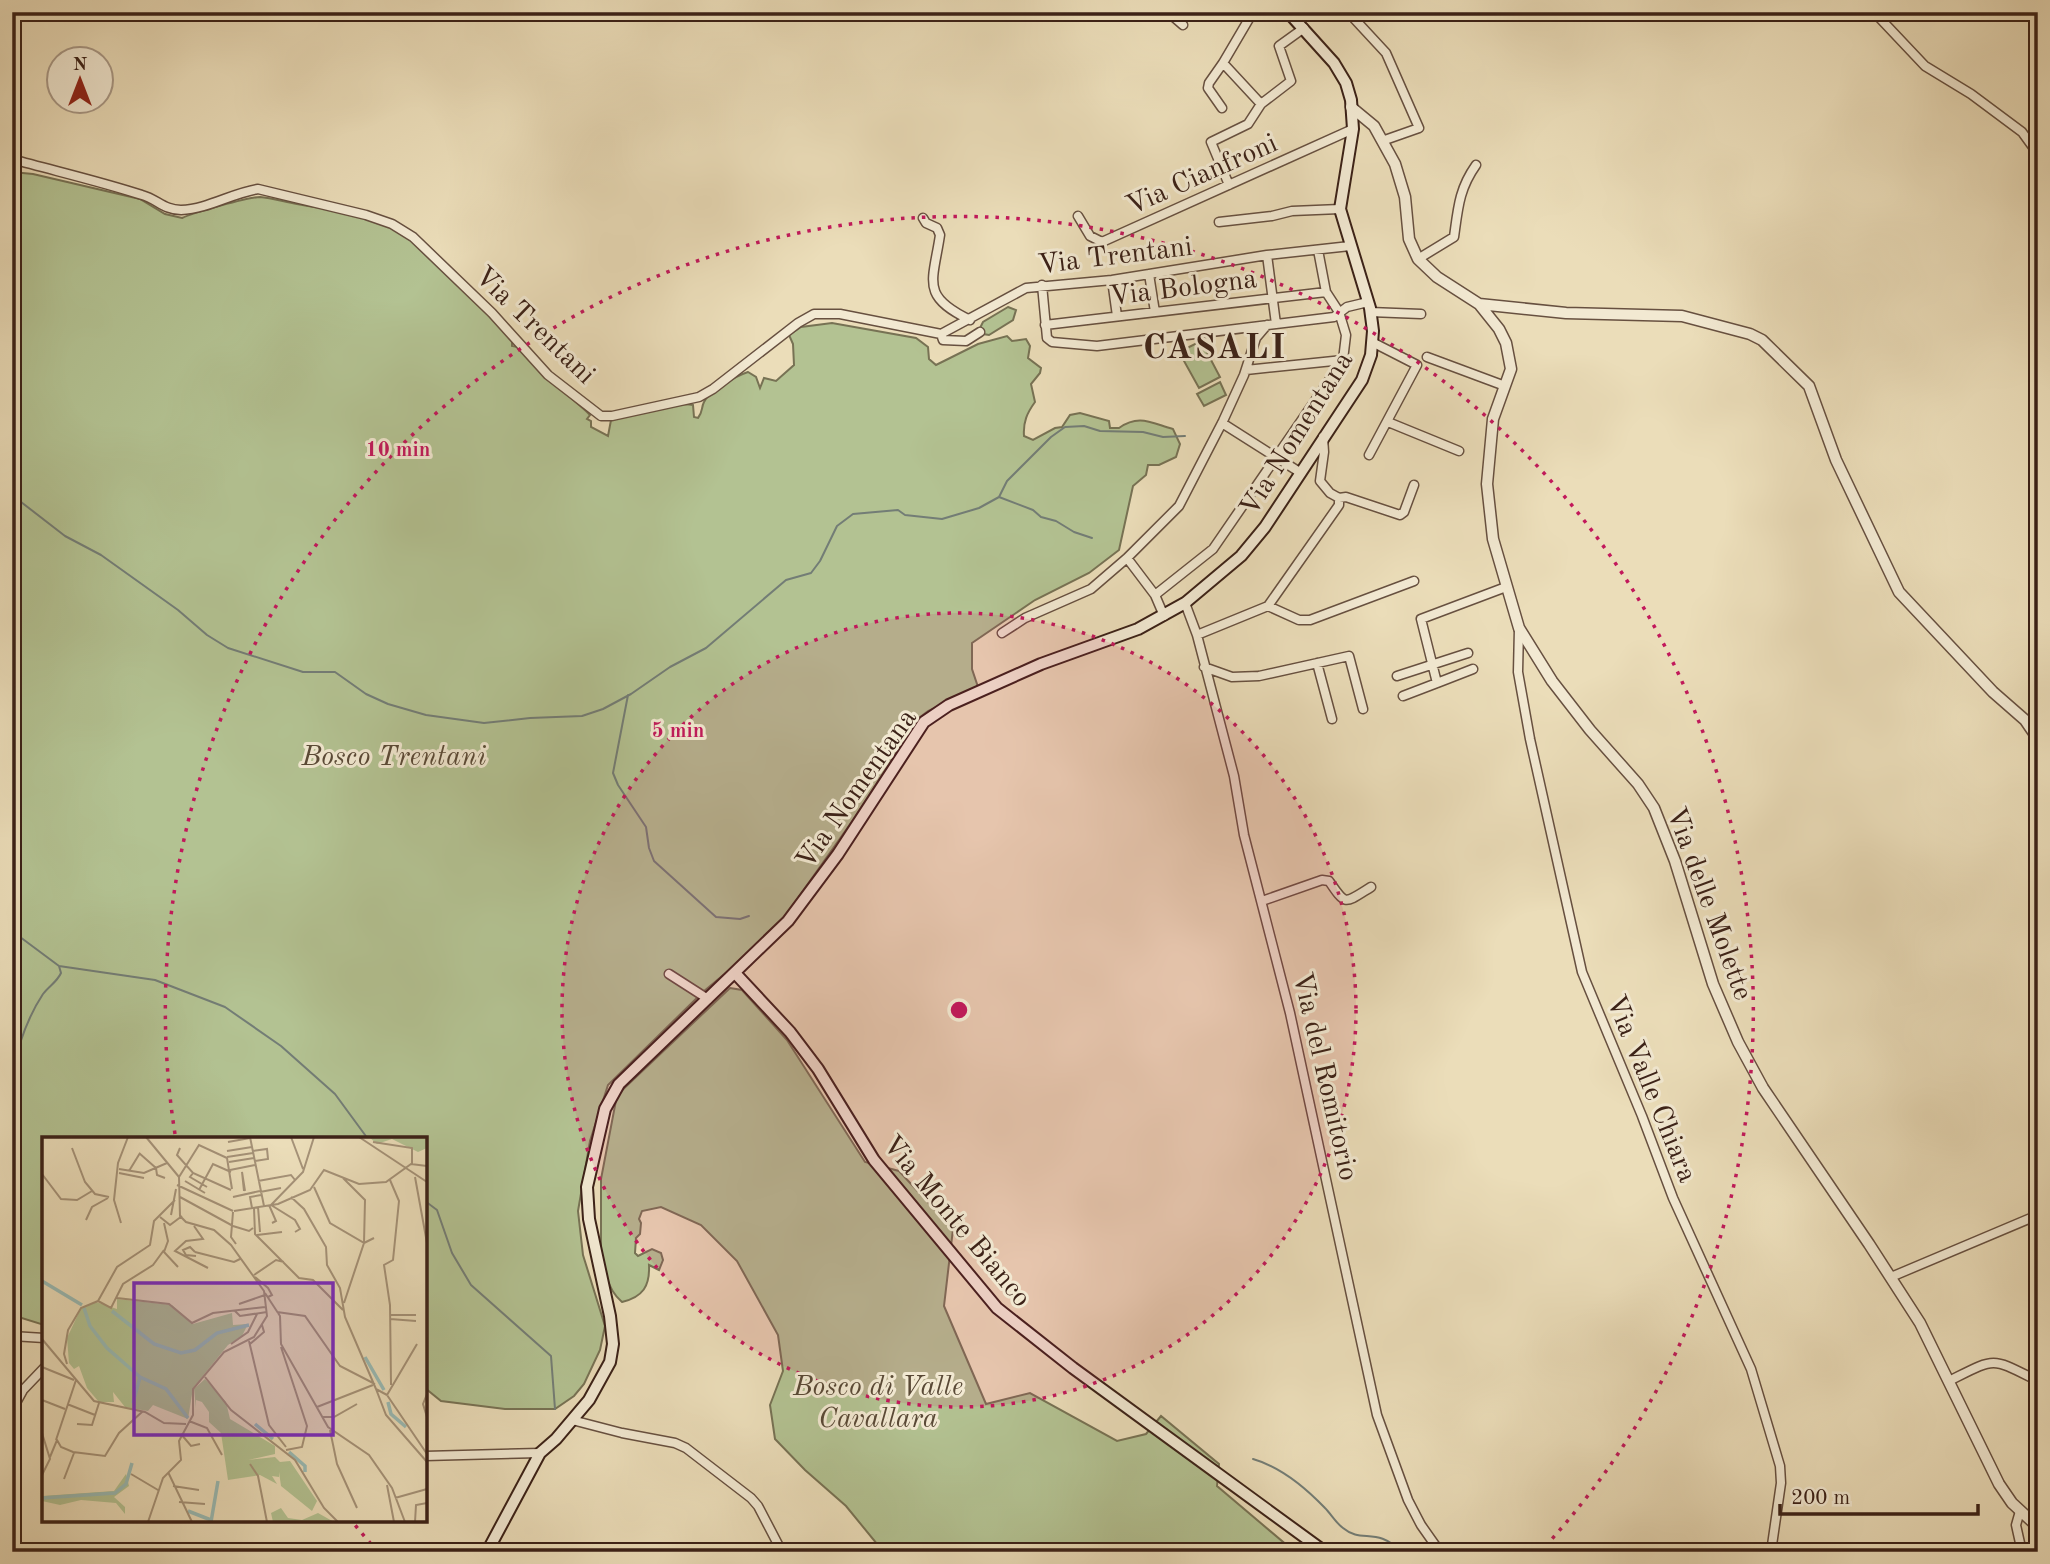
<svg xmlns="http://www.w3.org/2000/svg" width="2050" height="1564" viewBox="0 0 2050 1564" font-family="'Old Standard TT',serif">
  <rect width="100%" height="100%" fill="#ebddb9"/>
  <filter id="stains"><feTurbulence type="fractalNoise" baseFrequency=".00286" numOctaves="4"/><feColorMatrix values="0 0 0 0 .2 0 0 0 0 .09 0 0 0 0 .02 0 0 0 .5 -.17"/></filter>
  <radialGradient id="worn" r=".72"><stop offset=".6" stop-color="#630" stop-opacity="0"/><stop offset="1" stop-color="#630" stop-opacity=".3"/></radialGradient>
  <path fill="#b3c292" stroke="#777254" stroke-width="2" d="M 12,172 L 33,174 L 140,199 L 165,214 L 182,218 C 192,213 249,197 260,197 C 272,198 285,202 297,204 C 328,210 367,212 395,229 C 440,256 477,301 512,339 L 512,346 L 518,347 L 546,376 L 586,411 L 590,415 L 587,419 L 591,421 L 591,427 L 608,436 L 611,420 C 635,416 671,401 693,405 L 694,417 L 698,418 C 703,412 701,408 704,402 C 709,391 736,376 748,372 L 756,377 L 760,388 L 764,378 L 776,381 L 794,365 L 793,344 L 789,335 L 801,327 L 832,323 L 916,338 L 928,347 L 929,359 L 936,365 L 978,344 L 1007,336 L 1012,341 L 1026,339 L 1030,346 L 1028,358 L 1041,368 L 1040,373 L 1031,384 L 1035,402 C 1027,413 1023,422 1024,436 L 1033,440 L 1055,428 L 1062,427 L 1070,415 L 1080,413 L 1109,421 L 1110,428 L 1119,428 C 1139,414 1151,423 1173,429 L 1180,444 L 1176,457 L 1159,465 L 1148,465 L 1146,475 L 1133,486 L 1119,550 L 1089,573 L 1035,600 L 972,643 L 972,669 L 978,687 L 928,711 L 919,718 L 853,820 L 781,922 L 740,961 L 703,992 L 608,1085 L 590,1141 L 578,1211 L 583,1255 L 605,1326 L 600,1350 L 584,1384 L 574,1396 L 555,1409 L 505,1409 L 441,1401 L 425,1388 L 425,1139 L 44,1139 L 44,1325 L 12,1315 Z
    M 1008,307 L 1016,310 L 1013,320 L 989,335 L 983,334 L 980,328 L 983,322 Z
    M 1201,341 L 1220,377 L 1199,388 L 1179,352 Z
    M 1220,382 L 1226,395 L 1204,406 L 1197,394 Z
    M 730,988 L 742,990 L 787,1040 L 865,1162 L 899,1171 L 953,1229 L 944,1306 L 986,1404 L 1030,1393 L 1117,1441 L 1146,1434 L 1161,1416 L 1219,1464 L 1217,1486 L 1289,1547 L 1288,1552 L 895,1552 L 891,1544 L 877,1544 L 846,1506 L 805,1470 L 775,1439 L 770,1405 L 783,1371 L 778,1335 L 737,1261 L 701,1225 L 661,1207 L 642,1211 L 639,1219 L 641,1223 L 640,1234 L 636,1238 L 635,1253 L 638,1256 L 652,1249 L 661,1253 L 663,1260 L 659,1270 L 649,1265 C 650,1286 643,1297 622,1302 C 609,1291 609,1280 601,1266 L 601,1179 L 617,1095 Z"/>
  <g fill="none" stroke-linecap="round" stroke-linejoin="round">
    <path stroke="#737d76" stroke-width="2" d="M 12,495 L 65,536 L 101,555 L 178,610 L 207,635 L 228,648 L 303,672 L 335,672 L 366,694 L 388,704 L 426,715 L 484,723 L 530,718 L 582,716 L 603,709 L 631,694 L 670,667 L 706,648 L 786,580 L 811,573 L 820,561 L 837,526 L 853,514 L 898,510 L 905,515 L 942,519 L 979,508 L 999,497 L 1007,481 L 1051,437 L 1065,427 L 1084,426 L 1100,431 L 1143,432 L 1163,437 L 1185,436
      M 999,497 L 1033,510 L 1041,517 L 1056,521 L 1074,532 L 1092,538
      M 628,695 L 613,773 L 618,785 L 646,827 L 649,848 L 654,861 L 716,917 L 740,919 L 749,916
      M 12,931 L 59,966 L 61,973 C 57,982 49,986 43,994 C 27,1018 18,1046 12,1073
      M 59,966 L 155,980 L 225,1007 L 281,1046 L 335,1094 L 368,1139
      M 425,1201 L 437,1210 L 452,1253 L 471,1285 L 551,1356 L 555,1409
      M 1253,1459 C 1281,1467 1305,1487 1325,1508 C 1331,1514 1336,1523 1343,1528 C 1362,1544 1377,1526 1401,1552"/>
    <g stroke="#675040" stroke-width="11">
      <path id="minor" d="M 1168,12 L 1183,25
        M 1348,12 L 1386,53 L 1419,128 L 1382,141
        M 1874,12 L 1925,66 L 1971,94 L 2022,132 L 2038,154
        M 1223,63 L 1261,104 L 1248,124 L 1211,142 L 1229,185
        M 1261,104 L 1291,81 L 1279,46 L 1304,28
        M 1222,108 L 1208,88 L 1209,83 L 1223,63 L 1253,12
        M 12,159 C 55,171 99,181 142,195 C 157,199 164,210 181,210 C 208,209 232,193 258,189 L 366,215 L 392,224 L 413,237 L 492,313 L 548,375 L 601,416 L 612,416 L 699,397 L 713,389 L 798,323 L 814,314 L 840,314 L 941,334 L 1026,288 L 1112,280 L 1267,255 L 1350,246
        M 1078,216 L 1090,236 L 1102,242 L 1353,129
        M 923,218 L 926,223 L 937,228 L 940,235 C 933,282 920,296 970,320
        M 1219,222 L 1272,216 L 1292,211 L 1340,209
        M 1267,255 L 1276,324
        M 1418,259 L 1454,237 C 1458,208 1459,189 1476,165
        M 1149,274 L 1155,312
        M 1112,280 L 1117,316
        M 1042,285 L 1047,338 L 1052,342 L 1097,346 L 1334,317 L 1347,307 L 1368,302
        M 1370,312 L 1421,314
        M 1045,325 L 1326,292
        M 941,334 L 943,340 L 966,341 L 980,332
        M 1427,357 L 1505,386
        M 1246,370 L 1343,360
        M 1388,422 L 1459,451
        M 1222,423 L 1301,473
        M 1323,437 L 1324,452 L 1320,481 L 1330,493 L 1339,498 L 1346,497 L 1400,515 L 1404,512 L 1414,485
        M 1369,455 L 1417,365 L 1372,342
        M 1127,558 L 1155,595 L 1164,616
        M 1155,595 L 1213,549 L 1343,360 L 1346,335 L 1339,312 L 1326,292 L 1318,250
        M 1185,603 L 1197,635 L 1234,776 L 1244,835 L 1290,1013 L 1377,1415 L 1408,1500 L 1421,1525 L 1440,1552
        M 1268,606 L 1299,620 L 1310,620 L 1414,581
        M 1519,628 L 1518,672 L 1530,739 L 1582,972 L 1642,1116 L 1673,1198 L 1751,1369 L 1780,1466 L 1781,1483 L 1771,1552
        M 1002,633 L 1025,618 L 1091,589 L 1127,558 L 1179,506 L 1223,421 L 1244,375 L 1256,338 L 1267,325
        M 1197,635 L 1268,606 L 1339,505 L 1339,498
        M 1317,663 L 1332,719
        M 1204,667 L 1232,677 L 1259,676 L 1349,656 L 1363,709
        M 1473,669 L 1437,683 L 1421,619 L 1506,587
        M 1397,676 L 1468,653
        M 1403,696 L 1437,683
        M 1262,901 L 1322,880 L 1329,881 C 1346,906 1344,904 1371,887
        M 669,974 L 708,999
        M 1891,1277 L 2038,1215
        M 12,1336 L 44,1338
        M 1949,1381 C 1997,1357 1990,1357 2038,1381
        M 12,1410 L 23,1390 L 44,1368
        M 572,1420 L 622,1433 L 675,1443 L 686,1448 L 751,1498 L 758,1506 L 782,1552
        M 425,1456 L 540,1453
        M 2020,1511 L 2016,1525 L 2022,1552"/>
    </g>
    <g stroke="#675040" stroke-width="13">
      <path id="tertiary" d="M 1351,107 L 1374,126 L 1395,164 L 1405,197 L 1409,239 L 1418,259 L 1437,277 L 1479,304 L 1499,329 L 1506,343 L 1511,369 L 1493,419 L 1487,484 L 1493,539 L 1519,628 L 1552,681 L 1590,730 L 1638,784 L 1654,808 L 1675,861 L 1713,984 L 1738,1042 L 1763,1088 L 1869,1244 L 1920,1323 L 1999,1484 L 2012,1503 L 2038,1527
        M 1479,304 L 1566,313 L 1682,316 L 1750,334 L 1762,340 L 1809,386 L 1836,460 L 1899,592 L 1993,692 L 2025,720 L 2038,739"/>
    </g>
    <g stroke="#3b2117" stroke-width="14">
      <path id="secondary" d="M 735,973 L 790,1032 L 818,1069 L 874,1160 L 997,1308 L 1073,1368 L 1325,1552
        M 487,1552 L 540,1453 L 556,1439 L 589,1400 L 610,1362 L 613,1344 L 610,1316 L 589,1219 L 587,1187 L 605,1109 L 619,1084 L 788,921 L 838,854 L 924,722 L 949,705 L 1041,664 L 1138,629 L 1185,603 L 1241,556 L 1265,527 L 1362,380 L 1371,355 L 1373,331 L 1370,308 L 1340,209 L 1353,129 L 1351,100 L 1346,83 L 1334,63 L 1288,12"/>
    </g>
    <use href="#minor" stroke="#f2e9d2" stroke-width="8"/>
    <use href="#tertiary" stroke="#f2e9d2" stroke-width="10"/>
    <use href="#secondary" stroke="#f2e9d2" stroke-width="10"/>
  </g>
  <circle cx="959" cy="1010" r="397" fill="#c2185b" fill-opacity=".12"/>
  <g fill="none" stroke="#c2185b" stroke-width="3.5" stroke-dasharray="3.5 7">
    <circle cx="959" cy="1010" r="397"/>
    <path d="M378 1552A794 794 0 0 1 351 1520M175 1134A794 794 0 1 1 1540 1552"/>
  </g>
  <g text-anchor="middle" stroke-width="6" stroke-linejoin="round" paint-order="stroke">
    <g font-size="28" fill="#3b2117" stroke="#f2e9d2">
      <text transform="translate(1201 173) rotate(-24)" y="10">Via Cianfroni</text>
      <text transform="translate(1115 254) rotate(-7)" y="10">Via Trentani</text>
      <text transform="translate(1183 286) rotate(-7)" y="10">Via Bologna</text>
      <text transform="translate(536 324) rotate(44)" y="10">Via Trentani</text>
      <text transform="translate(1295 433) rotate(-58)" y="10">Via Nomentana</text>
      <text transform="translate(855 788) rotate(-55)" y="10">Via Nomentana</text>
      <text transform="translate(1711 903) rotate(70)" y="10">Via delle Molette</text>
      <text transform="translate(1327 1076) rotate(77)" y="10">Via del Romitorio</text>
      <text transform="translate(1653 1088) rotate(68)" y="10">Via Valle Chiara</text>
      <text transform="translate(958 1220) rotate(50)" y="10">Via Monte Bianco</text>
    </g>
    <g font-size="28" font-style="italic" fill="#594936" stroke="#f2e9d2">
      <text x="394" y="765">Bosco Trentani</text>
      <text x="878" y="1395">Bosco di Valle<tspan x="878" dy="32">Cavallara</tspan></text>
    </g>
    <g font-size="35" font-weight="bold" letter-spacing="2" fill="#3b2117" stroke="#f2e9d2">
      <text x="1215" y="358">CASALI</text>
    </g>
  </g>
  <g transform="translate(42 1137)">
    <rect width="385" height="385" fill="#ebddb9"/>
    <path d="M 327,0 L 385,0 L 385,11 L 376,15 L 350,2 L 335,7 ZM 75,162 L 130,168 L 151,187 L 190,176 L 191,188 L 206,187 L 200,199 L 186,208 L 151,251 L 146,282 L 111,268 L 106,274 L 83,270 L 71,255 L 72,265 L 57,265 L 45,251 L 37,229 L 32,232 L 27,226 L 25,201 L 39,171 L 54,165 L 75,172 ZM 163,242 L 184,265 L 188,282 L 233,309 L 233,317 L 206,323 L 233,320 L 238,325 L 248,324 L 275,364 L 270,374 L 239,349 L 237,335 L 237,340 L 230,339 L 235,347 L 218,338 L 186,343 L 179,296 L 167,285 L 167,275 L 160,265 L 154,263 L 154,271 L 152,252 ZM 84,337 L 87,349 L 72,360 L 83,370 L 83,377 L 74,366 L 39,363 L 18,368 L 0,364 L 0,359 L 72,354 ZM 239,371 L 246,381 L 260,383 L 276,376 L 292,385 L 231,385 L 229,376 Z" fill="#b3c292"/>
    <path fill="none" stroke="#99bbb5" stroke-width="3.5" d="M 0,144 L 40,168M 42,171 L 48,189 L 65,211 L 98,240 L 91,266M 70,174 L 112,207 L 139,216 L 153,213 L 175,196 L 207,188M 323,220 L 342,253M 98,240 L 124,252 L 146,281M 346,265 L 349,277 L 364,290M 213,287 L 231,302M 247,315 L 263,329 L 263,335M 0,361 L 73,356 L 84,347 L 90,326M 146,374 L 169,383M 169,385 L 176,344"/>
    <path fill="none" stroke="#a59278" stroke-width="2" d="M 104,0 L 137,40M 208,0 L 222,69M 249,0 L 261,32M 317,0 L 385,45M 186,5 L 208,1M 331,5 L 370,11 L 370,27M 30,11 L 43,45 L 53,57 L 67,60M 138,11 L 135,18 L 151,36 L 189,53M 185,14 L 210,10M 211,14 L 225,12 L 226,22 L 213,24M 97,16 L 114,31 L 115,38 L 123,41M 185,20 L 211,16M 187,25 L 212,21M 77,32 L 102,36 L 125,26M 188,33 L 213,28M 87,34 L 98,16M 77,36 L 102,41M 151,36 L 148,40 L 165,50M 0,37 L 19,62 L 35,63 L 50,54M 137,40 L 157,8 L 185,21 L 190,52M 373,40 L 385,106M 301,41 L 323,63 L 322,106 L 332,101M 348,43 L 357,64 L 351,123 L 342,128 L 348,168 L 349,248M 143,44 L 163,56M 216,44 L 249,38 L 253,43M 135,48 L 191,74M 272,50 L 288,86 L 322,106 L 302,166M 157,53 L 171,27 L 189,35M 202,54 L 200,35 L 203,54M 218,55 L 239,51M 138,60 L 191,89 L 207,94 L 211,91M 191,60 L 218,54M 249,60 L 262,72 L 284,110 L 285,128 L 298,151 L 303,180 L 334,252M 227,68 L 234,84 L 230,86M 229,68 L 261,35 L 272,0M 229,68 L 253,83 L 258,92 L 253,95M 216,70 L 218,95M 210,71 L 208,60 L 219,58M 212,71 L 213,97 L 257,141 L 271,143 L 301,173M 192,74 L 236,67 L 268,53 L 282,33 L 317,47 L 344,45 L 369,27 L 385,29M 191,75 L 189,100 L 194,107M 129,78 L 134,52M 118,80 L 128,88 L 140,79M 44,83 L 50,70 L 66,61M 79,86 L 72,63 L 76,26 L 86,0M 122,86 L 126,104 L 122,115 L 136,130M 152,89 L 161,102 L 144,104 L 133,114 L 166,131M 215,98 L 240,95M 153,115 L 192,125 L 198,122M 153,115 L 148,110 L 141,113 L 144,118 L 154,119M 212,138 L 234,123 L 242,125M 213,140 L 226,151 L 230,158 L 226,160M 223,156 L 238,179 L 239,207 L 286,290 L 327,318 L 350,351 L 363,385M 75,161 L 127,167 L 150,186 L 171,176 L 223,170M 56,164 L 75,130 L 108,108 L 112,84 L 133,63M 56,164 L 69,171 L 81,147 L 111,128 L 122,113M 197,167 L 223,158M 193,174 L 198,179 L 225,175M 235,175 L 263,179 L 298,229 L 333,247M 348,178 L 374,178M 348,182 L 374,184M 0,202 L 52,264 L 103,275 L 122,286 L 144,287M 207,204 L 227,288 L 244,310M 189,207 L 206,195 L 215,177M 208,207 L 222,195 L 220,188M 239,210 L 265,289 L 260,310 L 244,313M 25,227 L 22,217 L 26,193 L 39,171 L 56,164M 0,230 L 32,243M 163,240 L 189,273 L 253,323 L 282,371 L 296,385M 385,257 L 381,267 L 385,280M 345,258 L 334,252 L 344,278 L 385,325M 345,258 L 385,317M 345,258 L 375,207M 0,263 L 23,272M 25,267 L 53,278M 275,270 L 331,248M 281,280 L 292,280 L 315,267M 147,284 L 165,291 L 180,318M 35,287 L 50,288 L 57,266M 288,293 L 295,327 L 315,371M 0,296 L 8,322 L 0,338M 139,297 L 149,309 L 158,307M 14,303 L 34,243M 8,320 L 15,303 L 19,310 L 31,315 L 63,319 L 77,296 L 100,275M 208,327 L 216,339 L 225,385M 126,335 L 150,385M 89,337 L 116,353M 22,342 L 32,316M 345,348 L 352,385M 131,349 L 157,353M 353,361 L 385,352M 137,365 L 163,367M 106,385 L 121,341 L 139,323 L 137,304 L 151,278 L 151,252 L 182,215 L 212,200 L 225,179 L 222,154 L 189,108 L 172,93 L 144,85 L 138,79 L 137,40M 373,385 L 374,368 L 385,366"/>
    <path fill="#7b2cbf" fill-opacity="0.15" stroke="#7b2cbf" stroke-width="3.5" d="M 92,146 L 291,146 L 291,298 L 92,298 Z"/>
    <rect width="385" height="385" fill="none" stroke="#3b2117" stroke-width="3.5"/>
  </g>
  <circle cx="959" cy="1010" r="10" fill="#c2185b" stroke="#f2e9d2" stroke-width="3.5"/>
  <g font-size="21" text-anchor="middle" font-weight="bold" fill="#c2185b" stroke="#f2e9d2" stroke-width="6" stroke-linejoin="round" paint-order="stroke">
    <text x="398" y="456">10 min</text>
    <text x="678" y="737">5 min</text>
  </g>
  <rect width="2050" height="1564" fill="none" stroke="#ebddb9" stroke-width="42"/>
  <rect x="14" y="14" width="2022" height="1536" fill="none" stroke="#3b2117" stroke-width="3.5"/>
  <rect x="21" y="21" width="2008" height="1522" fill="none" stroke="#3b2117" stroke-width="2"/>
  <g transform="translate(80 80)"><circle r="33" fill="#f2e9d2" stroke="#a99987" stroke-width="2"/>
  <path d="M0-5L12 26L0 18L-12 26Z" fill="#8f2418"/>
  <text y="-10" font-size="19" font-weight="bold" text-anchor="middle" fill="#3b2117">N</text>
  </g>
  <path d="M1780 1504v10h198v-10" fill="none" stroke="#3b2117" stroke-width="3.5"/>
  <text x="1791" y="1504" font-size="21" fill="#3b2117" stroke="#f2e9d2" stroke-width="5" paint-order="stroke">200 m</text>
  <rect width="100%" height="100%" filter="url(#stains)"/>
  <rect width="100%" height="100%" fill="url(#worn)"/>
</svg>
